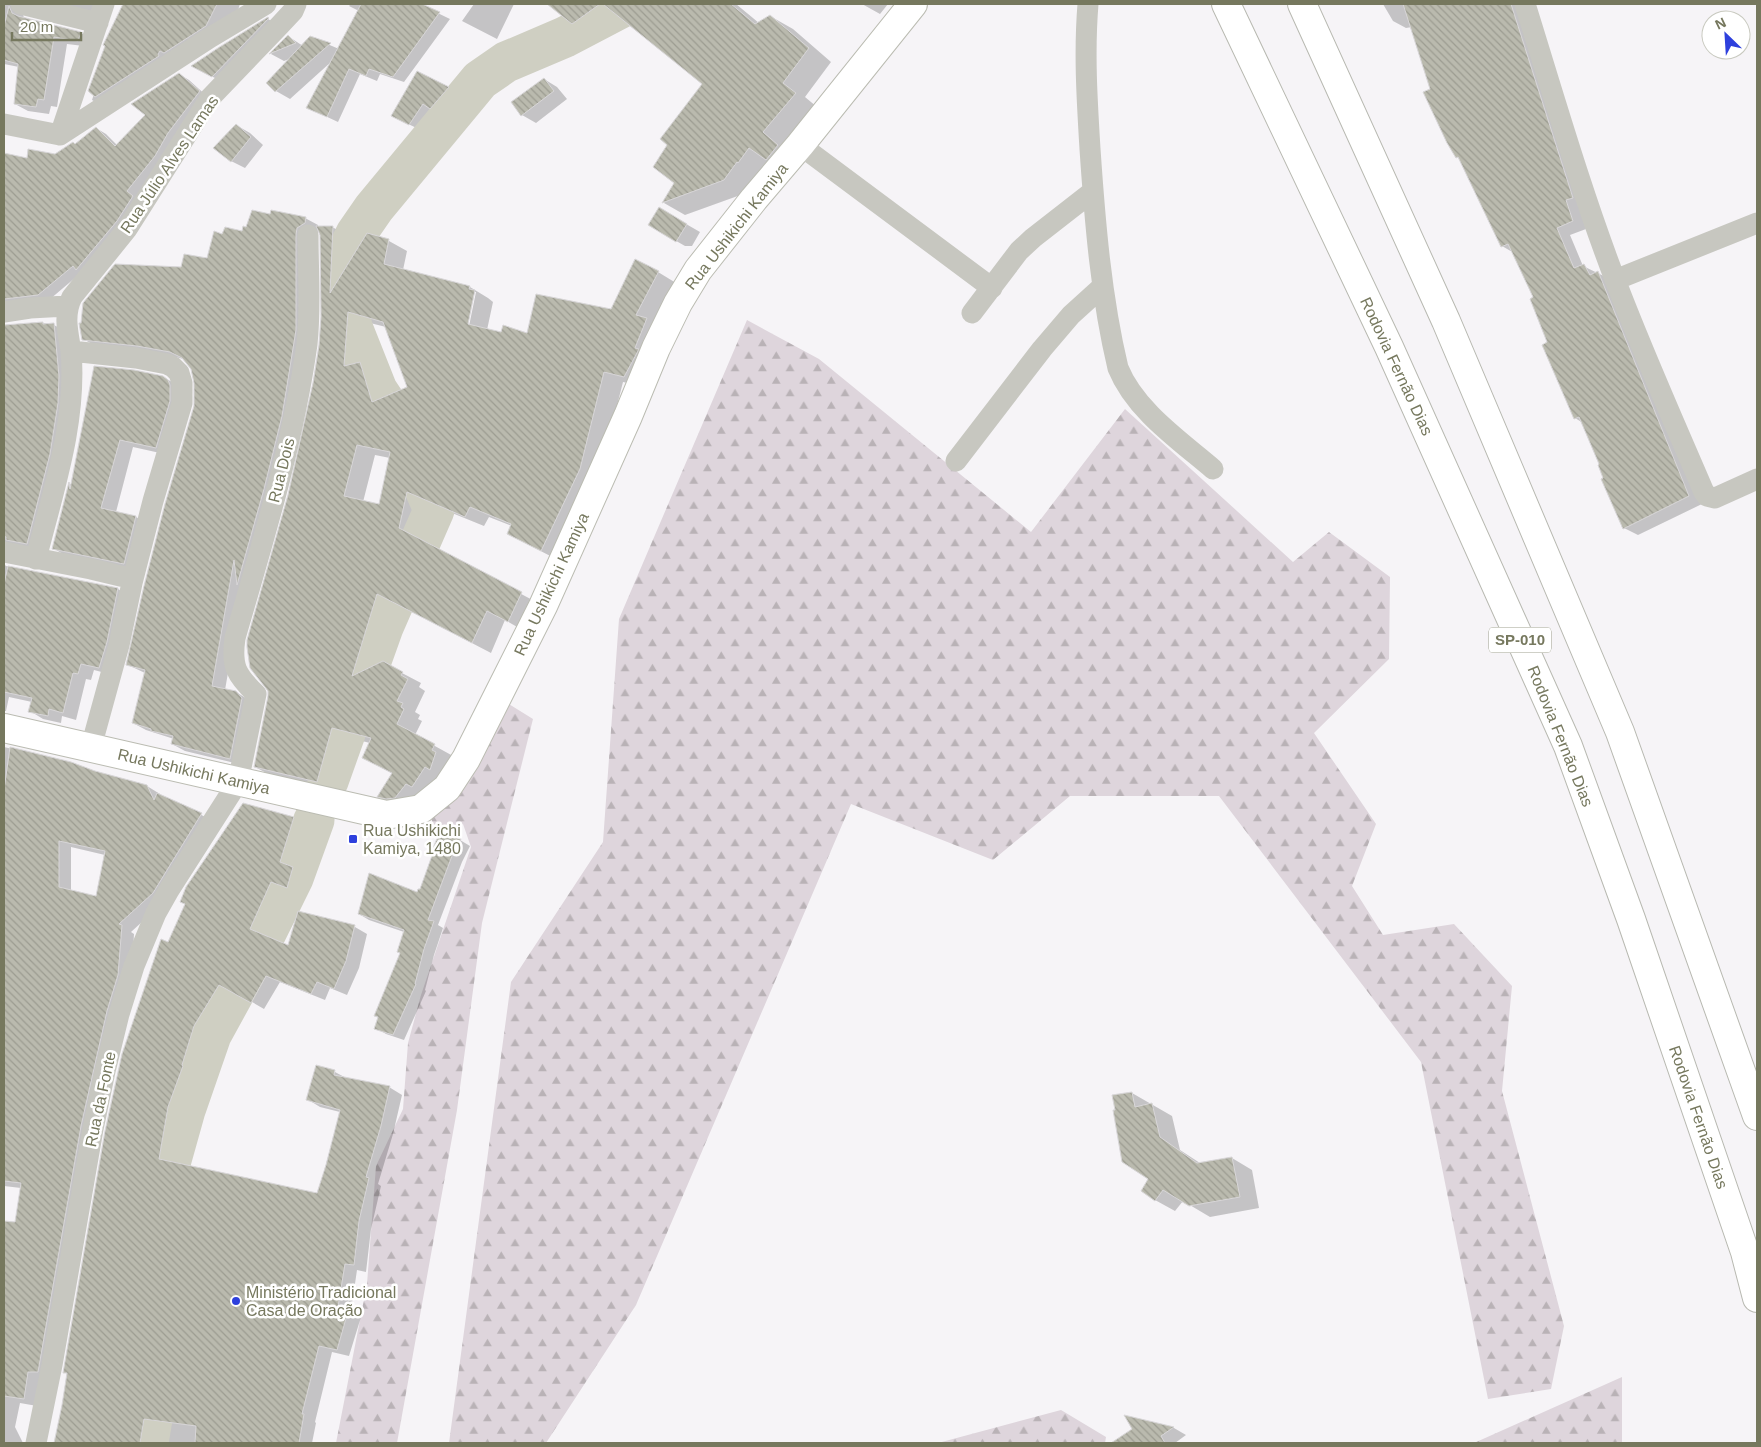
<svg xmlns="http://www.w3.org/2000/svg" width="1761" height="1447" viewBox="0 0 1761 1447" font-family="Arial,sans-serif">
  <defs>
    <pattern id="forest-firs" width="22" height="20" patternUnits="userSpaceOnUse" patternTransform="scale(1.25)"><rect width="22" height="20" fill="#ded5dc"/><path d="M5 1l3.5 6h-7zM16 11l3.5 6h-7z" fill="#b9b2b6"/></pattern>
    <pattern id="building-back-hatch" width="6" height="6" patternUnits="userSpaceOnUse" patternTransform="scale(1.25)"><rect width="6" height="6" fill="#babaae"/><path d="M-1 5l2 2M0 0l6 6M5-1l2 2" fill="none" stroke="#9c9c91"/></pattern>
  </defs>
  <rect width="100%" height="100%" fill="#f6f4f7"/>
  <path fill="url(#forest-firs)" d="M 747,320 L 819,359 L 1031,532 L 1125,409 L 1293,562 L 1329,532 L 1390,577 L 1389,659 L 1314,733 L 1376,824 L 1352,886 L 1383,935 L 1454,924 L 1512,986 L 1502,1091 L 1564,1326 L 1551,1389 L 1488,1399 L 1421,1062 L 1219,796 L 1070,796 L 993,860 L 851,804 L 636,1305 L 546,1443 L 449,1443 L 511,982 L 603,842 L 619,619 Z
    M 504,701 L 533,719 L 482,923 L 457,1110 L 397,1443 L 336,1443 L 367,1284 L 376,1166 L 403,1109 L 408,1043 L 421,995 L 471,847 L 463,824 L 437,838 L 430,814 Z
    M 1622,1377 L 1622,1443 L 1474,1443 Z
    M 1061,1410 L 1106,1437 L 1105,1443 L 938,1443 Z"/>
  <path fill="#0003" fill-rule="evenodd" d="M 4,4 L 24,4 L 22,8 L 24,19 L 81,33 L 94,41 L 92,47 L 67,44 L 57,107 L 51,106 L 49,114 L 28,111 L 15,104 L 19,67 L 4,64 Z
    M 58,4 L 101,4 L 100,14 Z
    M 123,4 L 240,4 L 233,25 L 104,107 L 92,100 Z
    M 351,4 L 419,4 L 450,19 L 404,82 L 380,74 L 377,81 L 360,74 L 338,122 L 308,108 L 331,62 L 290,99 L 276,91 L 268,83 L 292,58 L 284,61 L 271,54 L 288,36 L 303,46 L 311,37 L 339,49 L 359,11 L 349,6 Z
    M 474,4 L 514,4 L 497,39 L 462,21 Z
    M 562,4 L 637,4 L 634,16 L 667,4 L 693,4 L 698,7 L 702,4 L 736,4 L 759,23 L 770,16 L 793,29 L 831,62 L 805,97 L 817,107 L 746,193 L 685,215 L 664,203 L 676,183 L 704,83 L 612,9 L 583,29 L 555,9 Z
    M 862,4 L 888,4 L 880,14 Z
    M 1383,4 L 1521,4 L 1586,229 L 1570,235 L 1583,266 L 1612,280 L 1702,504 L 1638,535 L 1624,528 L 1583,423 L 1575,418 L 1548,343 L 1534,298 L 1514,253 L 1502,246 L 1460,158 L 1457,157 L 1432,90 L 1412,27 L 1406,28 L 1393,21 Z
    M 268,19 L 278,25 L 223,82 L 201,71 Z
    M 418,73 L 462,95 L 444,116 L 437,112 L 423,131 L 406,123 Z
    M 179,74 L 189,80 L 209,98 L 143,202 L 82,272 L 49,300 L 4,306 L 4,154 L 28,159 L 55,155 L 76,145 L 96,128 L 106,134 L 118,146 L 147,115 Z
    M 544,79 L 557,87 L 567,99 L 536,123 L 522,115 Z
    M 236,125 L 250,133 L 263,145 L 245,168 L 231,161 Z
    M 660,209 L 700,232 L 692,246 L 685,246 L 671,238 Z
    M 270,215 L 305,218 L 318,225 L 308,337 L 243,587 L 225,690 L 236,692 L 249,700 L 243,765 L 185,751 L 172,744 L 174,739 L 146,730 L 133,723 L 145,673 L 128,665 L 195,406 L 195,379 L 189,363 L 184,359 L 152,352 L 96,346 L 83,339 L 182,268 L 208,260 L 222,235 L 242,232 Z
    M 332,227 L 351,237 L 350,263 L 367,235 L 389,241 L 407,251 L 403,270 L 470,287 L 488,298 L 493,302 L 487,330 L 501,333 L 528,334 L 612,311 L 658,272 L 676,283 L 643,386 L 623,382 L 598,480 L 560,561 L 527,544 L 512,526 L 489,517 L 484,526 L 425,502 L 417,539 L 540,604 L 526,632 L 505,620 L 491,653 L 395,603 L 376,665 L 402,673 L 421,683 L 419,687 L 425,691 L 415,712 L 420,715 L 418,719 L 422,721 L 415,735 L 453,756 L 431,797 L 397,807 L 379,797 L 393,774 L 382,768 L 370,743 L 350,738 L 335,792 L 274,777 L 255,767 L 270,697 L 290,496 L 315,384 L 321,345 ZM 473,292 L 476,292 L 468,331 L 465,330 ZM 366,322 L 386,327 L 409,388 L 385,398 L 378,374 L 363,365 ZM 375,455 L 390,458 L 380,506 L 363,502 Z
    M 43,323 L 54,325 L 67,332 L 72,385 L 40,550 L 5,557 L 5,565 L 6,566 L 118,589 L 131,597 L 113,675 L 94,670 L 91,680 L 86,679 L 76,720 L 62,716 L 61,723 L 43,719 L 30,711 L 32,702 L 9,697 L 6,711 L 4,711 L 4,406 L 8,404 L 4,394 L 4,326 Z
    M 165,378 L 179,386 L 169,455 L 133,447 L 116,512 L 136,517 L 149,525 L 137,571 L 66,556 L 53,548 L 70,484 L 72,485 Z
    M 4,747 L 71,763 L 95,772 L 147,786 L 160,794 L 161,796 L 214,821 L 166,900 L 131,932 L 134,934 L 131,983 L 37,1406 L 20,1403 L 15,1427 L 23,1443 L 4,1443 L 4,1222 L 16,1224 L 21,1188 L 4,1186 ZM 71,847 L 105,855 L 97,897 L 71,892 Z
    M 294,818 L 306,826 L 293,868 L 305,876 L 300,895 L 284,888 L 262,935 L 289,947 L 299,913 L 355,927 L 367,934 L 359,968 L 347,995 L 330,988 L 325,1000 L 280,982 L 264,1009 L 233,991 L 206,1033 L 194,1073 L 195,1074 L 181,1115 L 172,1163 L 318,1194 L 340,1112 L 320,1107 L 307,1099 L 335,1072 L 348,1079 L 389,1087 L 402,1095 L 393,1134 L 378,1184 L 381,1186 L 371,1229 L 366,1272 L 357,1270 L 351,1311 L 361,1317 L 349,1356 L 332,1352 L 315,1422 L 316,1423 L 312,1443 L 55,1443 L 64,1406 L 68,1374 L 64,1372 L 168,944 Z
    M 441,834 L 460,840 L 470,846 L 462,862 L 438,925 L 443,928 L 434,955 L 425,990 L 426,991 L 404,1040 L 386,1034 L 376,1028 L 379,1018 L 376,1016 L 401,952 L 404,932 L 369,920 L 359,914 L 417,894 L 420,891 Z
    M 1132,1093 L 1172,1116 L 1180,1150 L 1200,1163 L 1232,1158 L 1252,1170 L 1259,1208 L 1210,1217 L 1183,1201 L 1175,1211 L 1155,1200 L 1149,1179 Z
    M 1126,1417 L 1174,1428 L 1186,1435 L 1175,1443 L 1127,1443 L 1123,1437 L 1133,1429 Z"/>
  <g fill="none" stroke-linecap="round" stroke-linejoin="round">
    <path stroke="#cfcfc2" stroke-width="41" d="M 328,781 L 383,627 L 434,510 L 421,480 L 411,441 L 377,390 L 352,327 L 341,264 L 356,234 L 374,208 L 480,80 L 506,62 L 565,37 L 628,4
      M 155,1217 L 185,1110 L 211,1035 L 258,949 L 293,878 L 314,820
      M 148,1443 L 159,1377 L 158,1364"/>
  </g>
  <path fill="url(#building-back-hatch)" stroke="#d8d6d8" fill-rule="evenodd" d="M 123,4 L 217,4 L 206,26 L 164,53 L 160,51 L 158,54 L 159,56 L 95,97 L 88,91 L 105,46 L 103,45 Z
    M 361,4 L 422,4 L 440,12 L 393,77 L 369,69 L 366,76 L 349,69 L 327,117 L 306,108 Z
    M 547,4 L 600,4 L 572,24 Z
    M 603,4 L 731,4 L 755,24 L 770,15 L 809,48 L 783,83 L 796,93 L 763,132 L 778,145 L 766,160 L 749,148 L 738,163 L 737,162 L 724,180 L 662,203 L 674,183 L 653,167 L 667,145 L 660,139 L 702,84 Z
    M 1403,4 L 1511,4 L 1573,198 L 1566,200 L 1573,221 L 1557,228 L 1574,268 L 1584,264 L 1590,275 L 1598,271 L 1689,496 L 1623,529 L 1601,479 L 1603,478 L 1598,465 L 1599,464 L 1579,417 L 1574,419 L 1542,345 L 1547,342 L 1530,299 L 1533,297 L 1508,244 L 1501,247 L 1458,157 L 1456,158 L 1447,143 L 1423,92 L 1430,89 Z
    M 9,6 L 12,13 L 18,16 L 81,32 L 78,41 L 54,37 L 44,100 L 38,99 L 36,107 L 14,104 L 18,64 L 4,60 L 4,26 Z
    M 268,17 L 269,18 L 212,77 L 191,66 L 218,48 Z
    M 288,35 L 296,43 L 269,54 Z
    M 310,36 L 331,43 L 275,92 L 266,83 Z
    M 417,71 L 449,87 L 430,109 L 423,104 L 409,125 L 391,116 Z
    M 179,73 L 200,91 L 168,133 L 155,156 L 127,191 L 133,196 L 117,221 L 76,270 L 73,266 L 38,295 L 4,299 L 4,153 L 27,158 L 28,149 L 55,154 L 73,142 L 75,144 L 96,127 L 115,146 L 145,115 L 131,104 Z
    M 544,78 L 554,91 L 521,116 L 511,102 Z
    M 236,124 L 251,137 L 231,162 L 213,148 Z
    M 659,207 L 687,224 L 676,242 L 648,225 Z
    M 252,210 L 270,214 L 271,210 L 306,217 L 305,223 L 297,228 L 296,235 L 296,330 L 282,416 L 264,489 L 237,585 L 234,560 L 212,686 L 236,691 L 242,698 L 230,759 L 171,744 L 173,736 L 151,731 L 151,729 L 132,723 L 145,670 L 126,665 L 144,586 L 165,504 L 194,406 L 194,383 L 191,369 L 182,358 L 170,352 L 137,346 L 82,340 L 79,323 L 81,323 L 83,303 L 115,264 L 181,267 L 184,254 L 207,258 L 214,231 L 222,234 L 225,227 L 242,231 L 243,226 L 246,227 Z
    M 316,226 L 333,226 L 330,293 L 367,233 L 389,239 L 384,264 L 470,286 L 469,289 L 475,290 L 468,324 L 501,332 L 503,325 L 527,333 L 536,294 L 611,309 L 635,259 L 659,271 L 636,315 L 647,318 L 635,348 L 639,349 L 638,351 L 624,377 L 604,372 L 580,469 L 541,551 L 507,534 L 511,524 L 470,507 L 465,517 L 407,492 L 399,528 L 522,592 L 508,622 L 487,611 L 472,643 L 377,594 L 352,676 L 383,661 L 403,672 L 401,675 L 408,679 L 397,701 L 403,703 L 401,707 L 404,709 L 397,724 L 435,744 L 432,750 L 436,752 L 430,770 L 425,767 L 412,787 L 406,784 L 395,798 L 386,799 L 377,797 L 392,773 L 362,758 L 371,738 L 332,728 L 317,782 L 254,767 L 268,696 L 268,691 L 250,668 L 247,647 L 247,640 L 288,495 L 313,383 L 319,345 L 321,317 L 320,235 ZM 348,312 L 383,322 L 407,387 L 372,402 L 360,362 L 344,366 ZM 357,445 L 390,452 L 379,504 L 344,496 Z
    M 43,322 L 43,324 L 54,323 L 59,376 L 58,403 L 50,454 L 27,544 L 6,540 L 6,537 L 4,536 L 4,325 Z
    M 94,366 L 134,370 L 163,376 L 168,380 L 170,385 L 170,401 L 156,448 L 120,440 L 101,508 L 136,516 L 124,564 L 52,549 L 69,482 L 70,489 Z
    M 8,566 L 118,588 L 107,642 L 99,668 L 81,664 L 78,674 L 73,673 L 63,713 L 49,709 L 48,716 L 28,712 L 32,698 L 4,692 L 4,584 Z
    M 10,747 L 71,762 L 95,771 L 147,785 L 154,800 L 157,793 L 202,813 L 153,893 L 119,924 L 122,925 L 118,975 L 107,1011 L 81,1126 L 38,1372 L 28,1372 L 24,1399 L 4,1396 L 4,1221 L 15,1222 L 21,1183 L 4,1181 L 4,790 ZM 59,841 L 105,851 L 96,896 L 59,887 Z
    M 243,803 L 294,817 L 280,862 L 293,867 L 287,888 L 271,882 L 250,929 L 288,945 L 298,911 L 355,925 L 346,961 L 334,989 L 317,982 L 311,994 L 266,976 L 251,1003 L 219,985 L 194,1026 L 182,1065 L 183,1066 L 168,1107 L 159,1159 L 317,1193 L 326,1165 L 340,1110 L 306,1100 L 316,1065 L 335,1070 L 334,1075 L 390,1086 L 381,1126 L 366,1177 L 369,1178 L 359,1221 L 354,1265 L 345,1264 L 338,1307 L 349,1308 L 337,1350 L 319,1346 L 302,1414 L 304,1414 L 299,1443 L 195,1443 L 196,1426 L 144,1419 L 140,1443 L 54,1443 L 62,1405 L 67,1373 L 63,1373 L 105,1131 L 122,1054 L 161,939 L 168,942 L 185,904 L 180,902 L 186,887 Z
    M 440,832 L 461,839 L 452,856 L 428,920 L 434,921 L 424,949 L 415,984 L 416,984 L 393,1035 L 374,1029 L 378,1017 L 374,1016 L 400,953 L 397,952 L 404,930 L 358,914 L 369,873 L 417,892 L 418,889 L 420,889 L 434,850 L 432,850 Z
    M 1132,1092 L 1135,1107 L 1152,1103 L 1160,1137 L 1197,1163 L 1232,1157 L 1240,1197 L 1189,1206 L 1163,1190 L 1155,1201 L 1141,1191 L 1148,1179 L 1122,1162 L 1113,1110 L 1115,1110 L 1112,1095 Z
    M 1124,1415 L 1174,1427 L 1161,1436 L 1165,1443 L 1111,1443 L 1132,1429 Z"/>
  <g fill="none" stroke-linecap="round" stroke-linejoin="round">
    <g stroke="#bbbcb2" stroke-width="30">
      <path id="secondary" d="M 4,728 L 386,815 L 421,809 L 447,788 L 466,759 L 543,606 L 628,416 L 656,348 L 678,303 L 698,270 L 754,199 L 800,145 L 913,4"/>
    </g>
    <g stroke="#b8b9b1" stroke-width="30">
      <path id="motorway" d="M 1226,4 L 1389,347 L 1568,746 L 1631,919 L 1745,1252 L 1757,1298
        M 1302,4 L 1446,321 L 1620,732 L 1757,1116"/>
    </g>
    <path stroke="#c7c7c0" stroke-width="21" d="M 21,4 L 98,23
      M 1088,4 C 1084,52 1087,100 1090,149 C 1095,222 1101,297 1118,368 C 1135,410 1179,440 1213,469
      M 1525,4 C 1554,97 1581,191 1616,282 C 1643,353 1674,422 1704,492 L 1707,496 L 1715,498 L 1757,479
      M 4,124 L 60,135
      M 60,135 L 211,37 L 266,4
      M 60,135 L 104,4
      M 800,145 L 992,288
      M 1615,280 L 1757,223
      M 4,312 L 30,308 L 67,306
      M 972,313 L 1019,251 L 1033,238 L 1092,192
      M 956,461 L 1042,349 L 1071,315 L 1103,286
      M 4,552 L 91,569 L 133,579
      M 36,559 C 53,491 77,422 71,351
      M 91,747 L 119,645 L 132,583 L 153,501 L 182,403 L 182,383 L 179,373 L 173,367 L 167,364 L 136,358 L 71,351 C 68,333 63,315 72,297 L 127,229 L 210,98 L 280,25 L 293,11 L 296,4
      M 36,1443 L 52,1365 L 93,1129 L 105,1071 L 119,1014 L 134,966 L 156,913 L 169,890 L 238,782 L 256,694 C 236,675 231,666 235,638 C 263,541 293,444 307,344 C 311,308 308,271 308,235"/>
    <use href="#secondary" stroke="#fff" stroke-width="28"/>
    <use href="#motorway" stroke="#fff" stroke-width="28"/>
  </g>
  <g fill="#2e40dd" stroke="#fff" stroke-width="2">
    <rect x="348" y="834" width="10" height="10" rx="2.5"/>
    <circle cx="236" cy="1301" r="5"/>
  </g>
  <g text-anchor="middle" stroke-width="5" stroke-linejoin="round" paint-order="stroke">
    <rect fill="#fff" stroke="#9fa08e" stroke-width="1" x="1489" y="627.5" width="62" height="25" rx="4"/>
    <g font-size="15" font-weight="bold" fill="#76785e">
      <text x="1520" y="645">SP-010</text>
    </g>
    <g font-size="16" fill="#76785e" stroke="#fff">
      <text transform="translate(169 164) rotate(-56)" y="6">Rua Júlio Alves Lamas</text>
      <text transform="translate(736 226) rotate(-52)" y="6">Rua Ushikichi Kamiya</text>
      <text transform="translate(1397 366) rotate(65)" y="6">Rodovia Fernão Dias</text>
      <text transform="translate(281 470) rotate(-76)" y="6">Rua Dois</text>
      <text transform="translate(551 584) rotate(-65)" y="6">Rua Ushikichi Kamiya</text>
      <text transform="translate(1561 736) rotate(68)" y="6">Rodovia Fernão Dias</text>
      <text transform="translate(194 771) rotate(13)" y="6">Rua Ushikichi Kamiya</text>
      <text transform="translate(100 1099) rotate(-78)" y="6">Rua da Fonte</text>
      <text transform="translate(1699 1117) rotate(71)" y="6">Rodovia Fernão Dias</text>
    </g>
    <g font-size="16" fill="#76785e" stroke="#fff" text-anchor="start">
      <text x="363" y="836">Rua Ushikichi<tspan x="363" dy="18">Kamiya, 1480</tspan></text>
      <text x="246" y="1298">Ministério Tradicional<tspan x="246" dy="18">Casa de Oração</tspan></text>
    </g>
  </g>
  <rect width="1761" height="1447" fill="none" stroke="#76785e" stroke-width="10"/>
  <g transform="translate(1726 35) rotate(335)"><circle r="24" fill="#ffffff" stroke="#c8c9bf"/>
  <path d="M0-4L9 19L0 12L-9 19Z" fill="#2e40dd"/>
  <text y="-8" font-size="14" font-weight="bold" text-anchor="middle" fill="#76785e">N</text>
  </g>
  <path d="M12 32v8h69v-8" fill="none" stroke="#76785e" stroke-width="2.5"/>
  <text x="20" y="32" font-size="15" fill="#76785e" stroke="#ffffff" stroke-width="4" paint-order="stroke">20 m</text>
</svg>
